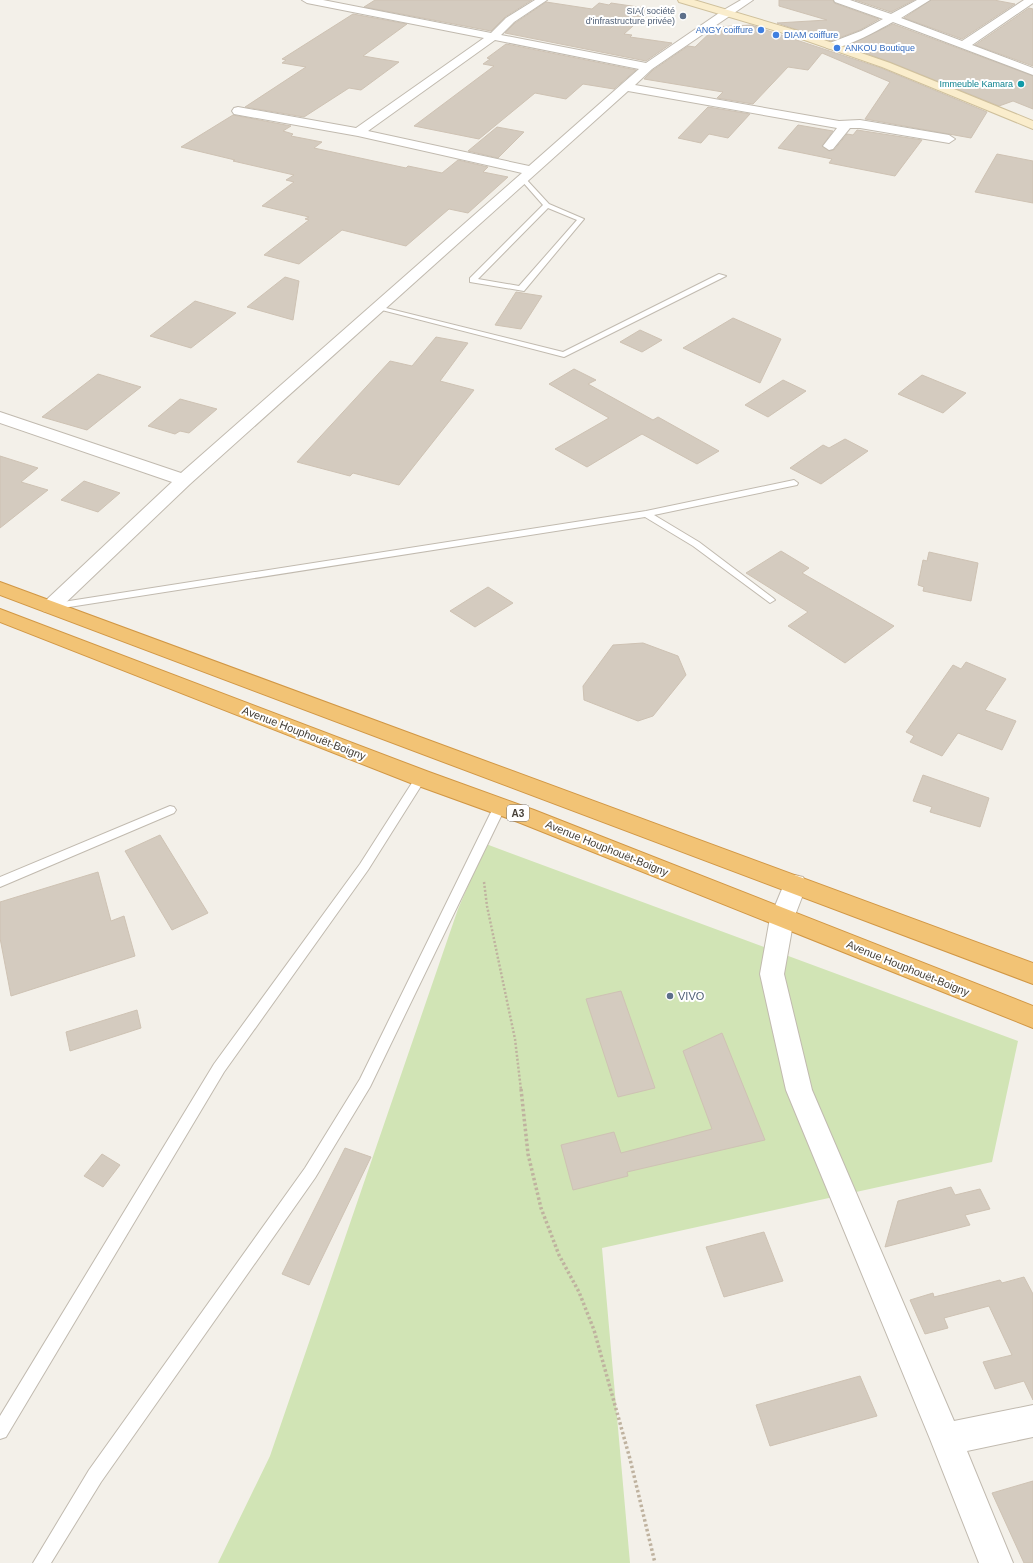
<svg xmlns="http://www.w3.org/2000/svg" width="1033" height="1563" viewBox="0 0 1033 1563" font-family="Arial,sans-serif">
  <rect width="100%" height="100%" fill="#f3f0e9"/>
  <path fill="#d1e4b5" d="M 486,844 L 1018,1041 L 992,1162 L 602,1248 L 630,1563 L 218,1563 L 270,1456 L 458,909 Z"/>
  <path fill="#d4cbbf" stroke="#cec2b3" d="M 375,0 L 532,0 L 505,17 L 491,31 L 364,7 Z
    M 779,0 L 833,0 L 834,3 L 879,19 L 860,30 L 831,41 L 777,23 L 827,20 L 779,6 Z
    M 855,0 L 914,0 L 891,12 Z
    M 931,0 L 994,0 L 1015,4 L 962,39 L 904,18 Z
    M 546,2 L 592,9 L 599,3 L 609,5 L 611,3 L 652,9 L 624,34 L 632,35 L 630,37 L 672,43 L 646,61 L 505,33 L 515,23 Z
    M 1029,8 L 1033,9 L 1033,66 L 975,45 Z
    M 353,14 L 407,24 L 363,56 L 399,62 L 361,90 L 349,88 L 304,117 L 245,107 L 306,67 L 282,63 L 286,60 L 282,59 Z
    M 893,24 L 1033,76 L 1033,109 L 1013,101 L 999,106 L 890,62 L 846,46 Z
    M 751,25 L 881,68 L 987,112 L 971,138 L 865,119 L 890,82 L 822,53 L 808,70 L 788,67 L 753,104 L 717,98 L 723,92 L 644,79 L 653,70 L 688,46 L 695,47 L 716,27 Z
    M 506,44 L 636,70 L 614,89 L 583,84 L 566,99 L 535,93 L 479,139 L 414,126 L 494,66 L 483,64 L 490,59 L 487,58 Z
    M 708,107 L 750,114 L 728,138 L 709,134 L 701,143 L 678,138 Z
    M 233,115 L 291,126 L 283,131 L 293,134 L 291,136 L 322,142 L 314,148 L 406,168 L 408,166 L 442,173 L 458,160 L 488,167 L 483,172 L 508,177 L 468,213 L 449,209 L 406,246 L 342,230 L 299,264 L 264,255 L 309,220 L 305,219 L 309,217 L 262,206 L 294,182 L 286,180 L 294,175 L 233,161 L 235,160 L 181,147 Z
    M 798,125 L 833,131 L 822,146 L 829,151 L 834,150 L 847,134 L 853,135 L 857,130 L 922,140 L 895,176 L 829,163 L 832,159 L 778,148 Z
    M 497,127 L 524,132 L 498,158 L 468,151 Z
    M 997,154 L 1033,161 L 1033,203 L 975,192 Z
    M 285,277 L 299,281 L 293,320 L 247,307 Z
    M 516,292 L 542,296 L 521,329 L 495,325 Z
    M 195,301 L 236,313 L 191,348 L 150,336 Z
    M 733,318 L 781,339 L 760,383 L 683,348 Z
    M 640,330 L 662,340 L 642,352 L 620,342 Z
    M 436,337 L 468,343 L 440,381 L 474,390 L 399,485 L 353,473 L 350,476 L 297,462 L 390,361 L 412,366 Z
    M 574,369 L 596,380 L 588,384 L 653,420 L 658,417 L 719,451 L 697,464 L 642,434 L 587,467 L 555,449 L 609,418 L 549,384 Z
    M 98,374 L 141,387 L 87,430 L 42,417 Z
    M 922,375 L 966,393 L 943,413 L 898,394 Z
    M 783,380 L 806,391 L 768,417 L 745,405 Z
    M 180,399 L 217,409 L 189,433 L 180,431 L 175,434 L 148,426 Z
    M 845,439 L 868,451 L 821,484 L 790,468 L 823,445 L 829,448 Z
    M 0,456 L 38,468 L 21,482 L 48,490 L 0,528 Z
    M 84,481 L 120,493 L 98,512 L 61,500 Z
    M 781,551 L 809,568 L 802,573 L 894,626 L 845,663 L 788,626 L 808,612 L 746,573 Z
    M 929,552 L 978,563 L 971,601 L 923,591 L 924,587 L 918,585 L 923,560 L 927,561 Z
    M 488,587 L 513,603 L 475,627 L 450,611 Z
    M 643,643 L 678,656 L 686,675 L 653,716 L 638,721 L 584,700 L 583,686 L 613,645 Z
    M 966,662 L 1006,679 L 985,710 L 1016,721 L 1002,750 L 958,733 L 942,756 L 910,742 L 914,736 L 906,732 L 953,665 L 961,669 Z
    M 923,775 L 989,798 L 980,827 L 930,812 L 932,807 L 913,801 Z
    M 160,835 L 208,913 L 172,930 L 125,851 Z
    M 98,872 L 111,921 L 124,916 L 135,956 L 11,996 L 0,938 L 0,902 Z
    M 621,991 L 655,1088 L 618,1097 L 586,999 Z
    M 137,1010 L 141,1028 L 70,1051 L 66,1032 Z
    M 722,1033 L 765,1140 L 627,1172 L 628,1176 L 573,1190 L 561,1145 L 614,1132 L 621,1153 L 712,1129 L 683,1051 Z
    M 345,1148 L 371,1157 L 309,1285 L 282,1274 Z
    M 102,1154 L 120,1165 L 103,1187 L 84,1176 Z
    M 951,1187 L 955,1195 L 980,1189 L 990,1209 L 965,1215 L 970,1225 L 885,1247 L 898,1201 Z
    M 764,1232 L 783,1281 L 724,1297 L 706,1247 Z
    M 1024,1277 L 1033,1294 L 1033,1400 L 1024,1381 L 995,1389 L 983,1362 L 1012,1355 L 989,1306 L 944,1318 L 948,1328 L 925,1334 L 910,1300 L 933,1293 L 934,1297 L 1000,1280 L 1002,1283 Z
    M 860,1376 L 877,1416 L 770,1446 L 756,1405 Z
    M 1033,1481 L 1033,1563 L 1024,1563 L 992,1493 Z"/>
  <g fill="none" stroke-linecap="round" stroke-linejoin="round">
    <g stroke="#c1baaf" stroke-width="2">
      <path id="lane" d="M 521,178 L 525,178 L 549,204 L 584,219 L 524,291 L 470,282 L 470,278 L 543,205 L 521,180 ZM 548,208 L 577,220 L 519,286 L 478,279 Z
        M 719,274 L 726,276 L 564,357 L 374,308 L 378,306 L 563,352 Z
        M 794,480 L 798,483 L 797,485 L 654,515 L 699,542 L 773,598 L 775,600 L 770,603 L 693,546 L 645,517 L 50,610 L 45,607 L 50,604 L 646,511 Z
        M 421,774 L 426,778 L 368,870 L 224,1072 L 6,1437 L 0,1439 L 0,1416 L 214,1064 L 360,864 L 417,775 Z
        M 500,802 L 504,803 L 506,806 L 370,1087 L 315,1178 L 101,1482 L 51,1563 L 33,1563 L 89,1470 L 305,1168 L 360,1079 L 494,806 L 496,803 Z
        M 170,806 L 174,807 L 176,810 L 174,813 L 0,887 L 0,877 Z"/>
    </g>
    <g stroke="#c1baaf" stroke-width="2">
      <path id="street" d="M 302,0 L 323,0 L 491,33 L 506,18 L 535,0 L 547,0 L 514,22 L 501,35 L 646,63 L 722,11 L 741,0 L 753,0 L 652,69 L 635,85 L 839,121 L 860,120 L 949,135 L 955,139 L 949,143 L 860,128 L 850,128 L 833,149 L 829,150 L 823,146 L 837,128 L 628,91 L 190,484 L 57,611 L 50,613 L 43,611 L 40,607 L 43,603 L 172,482 L 0,423 L 0,412 L 181,473 L 522,173 L 358,136 L 234,114 L 232,111 L 234,108 L 238,107 L 356,128 L 484,38 L 307,3 ZM 495,40 L 639,69 L 529,166 L 368,131 Z
        M 834,0 L 850,0 L 891,14 L 917,0 L 930,0 L 901,18 L 962,41 L 1024,0 L 1033,0 L 1033,3 L 972,45 L 1033,68 L 1033,75 L 893,22 C 880,29 840,52 827,48 L 825,46 L 827,44 L 861,31 L 883,19 L 835,2 Z
        M 795,875 L 803,877 L 807,884 L 794,918 L 784,974 L 812,1090 L 954,1421 L 1033,1405 L 1033,1437 L 967,1451 L 1013,1563 L 979,1563 L 930,1439 L 786,1090 L 760,974 L 770,918 L 787,877 Z"/>
    </g>
    <g stroke="#cfc09c" stroke-width="2">
      <path id="secondary" d="M 678,0 L 694,0 L 798,31 L 890,63 L 1033,121 L 1033,129 L 882,67 L 790,35 L 679,2 Z"/>
    </g>
    <g stroke="#d19745" stroke-width="2">
      <path id="highway" d="M 0,582 L 1033,963 L 1033,984 L 0,595 Z
        M 0,609 L 429,772 L 534,810 L 1033,1006 L 1033,1028 L 518,822 L 413,784 L 0,622 Z"/>
    </g>
    <path stroke="#bfb29f" stroke-width="2.5" stroke-dasharray="2 2" stroke-linecap="butt" d="M 484,882 L 487,906 L 515,1039 L 521,1090"/>
    <path stroke="#bfb29f" stroke-width="3.5" stroke-dasharray="2.5 2.5" stroke-linecap="butt" d="M 521,1089 L 528,1154 L 541,1208 L 559,1255 L 579,1292 L 594,1330 L 630,1459 L 655,1563"/>
    <use href="#lane" fill="#fff" fill-rule="evenodd"/>
    <use href="#street" fill="#fff" fill-rule="evenodd"/>
    <use href="#secondary" fill="#faedcc" fill-rule="evenodd"/>
    <use href="#highway" fill="#f2c375" fill-rule="evenodd"/>
  </g>
  <g fill="#5c6f8a" stroke="#fff" stroke-width="1.5">
    <circle cx="683" cy="16" r="4"/>
    <circle cx="670" cy="996" r="4"/>
  </g>
  <g fill="#3f7fe0" stroke="#fff" stroke-width="1.5">
    <circle cx="761" cy="30" r="4"/>
    <circle cx="776" cy="35" r="4"/>
    <circle cx="837" cy="48" r="4"/>
  </g>
  <circle fill="#0f9aa8" stroke="#fff" stroke-width="1.5" cx="1021" cy="84" r="4"/>
  <g text-anchor="middle" stroke-width="4" stroke-linejoin="round" paint-order="stroke">
    <g font-size="9" fill="#4e5e75" stroke="#fff" text-anchor="end">
      <text x="675" y="14">SIA( société<tspan x="675" dy="10">d'infrastructure privée)</tspan></text>
    </g>
    <g font-size="9" fill="#366cbe" stroke="#fff" text-anchor="start">
      <text x="753" y="33" text-anchor="end">ANGY coiffure</text>
      <text x="784" y="38">DIAM coiffure</text>
      <text x="845" y="51">ANKOU Boutique</text>
    </g>
    <g font-size="9" fill="#0d838f" stroke="#fff" text-anchor="end">
      <text x="1013" y="87">Immeuble Kamara</text>
    </g>
    <rect fill="#fff" stroke="#7e7974" stroke-width="1" x="507" y="805" width="22" height="16" rx="3"/>
    <g font-size="10" font-weight="bold" fill="#464038">
      <text x="518" y="817">A3</text>
    </g>
    <g font-size="11" fill="#464038" stroke="#fff">
      <text transform="translate(304 733) rotate(21)" y="4">Avenue Houphouët-Boigny</text>
      <text transform="translate(607 848) rotate(22)" y="4">Avenue Houphouët-Boigny</text>
      <text transform="translate(908 968) rotate(22)" y="4">Avenue Houphouët-Boigny</text>
    </g>
    <g font-size="11" fill="#4e5e75" stroke="#fff" text-anchor="start">
      <text x="678" y="1000">VIVO</text>
    </g>
  </g>
</svg>
